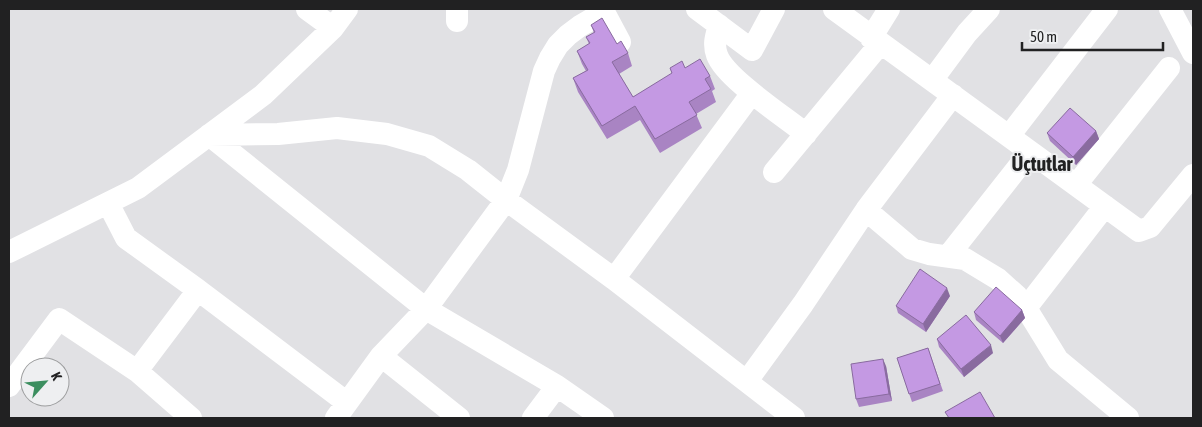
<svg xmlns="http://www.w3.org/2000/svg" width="1202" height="427" viewBox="0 0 1202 427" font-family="'Asap Condensed',sans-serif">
  <rect width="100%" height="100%" fill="#e1e1e4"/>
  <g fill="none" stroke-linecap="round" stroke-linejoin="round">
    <path stroke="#fff" stroke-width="22" d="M 307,9 L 333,28
      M 697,9 L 752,50 L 774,9
      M 834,9 L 1139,231 L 1150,227 L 1193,175
      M 1170,9 L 1193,53
      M 457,21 L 457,9
      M 719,25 C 716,36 713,44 717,55 C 725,78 785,117 806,134
      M 871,38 L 889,9
      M 933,79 L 967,33 L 989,9
      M 209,135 L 278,134 L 337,128 L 387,134 L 429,146 L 468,170 L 506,200 L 614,279 L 794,418
      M 209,135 L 426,309 L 557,386 L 603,418
      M 1009,136 L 1107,9
      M 774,172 L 880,44
      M 1076,185 L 1169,68
      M 108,203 L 126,238 L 198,290 L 346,402
      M 866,210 L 912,249 L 929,254 L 965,259 L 998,279 L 1017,296 L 1026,308 L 1058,360 L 1128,418
      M 9,252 L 138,188 L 263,95 L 333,28 L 347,9
      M 948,256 L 1030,152
      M 614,279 L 752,93
      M 1026,308 L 1105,206
      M 381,356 L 459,418
      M 137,371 L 198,290
      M 747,381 L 803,304 L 866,210 L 953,95
      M 9,386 L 59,319 L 137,371 L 191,418
      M 336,418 L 381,356 L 426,309 L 506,200 L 518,170 L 544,71 L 550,58 L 558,45 L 568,35 L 580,26 L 604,12 L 620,42
      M 533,418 L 557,386"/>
  </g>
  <path fill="#a984c3" d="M 591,25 L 617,44 L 628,53 L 632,66 L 619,74 L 633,97 L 672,74 L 670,68 L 685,68 L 710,76 L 715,89 L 712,91 L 716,102 L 696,114 L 702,128 L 660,153 L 640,120 L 607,139 L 578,92 L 573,78 L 586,71 L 582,64 L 577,51 L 589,44 L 586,37 L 594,33 Z
    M 1096,131 L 1099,139 L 1076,165 L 1050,141 L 1047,133 Z
    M 950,296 L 926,332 L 898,313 L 896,306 Z
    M 1022,310 L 1025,318 L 1003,343 L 976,320 L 974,312 Z
    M 937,339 L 993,353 L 964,377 L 939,347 Z
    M 928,348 L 943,391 L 912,402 L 897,358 Z
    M 886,366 L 892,401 L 859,407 L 856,399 Z"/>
  <path fill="#896b9f" d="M 1096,131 L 1099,139 L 1076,165 L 1073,157 Z
    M 947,288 L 950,296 L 926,332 L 923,324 Z
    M 1022,310 L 1025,318 L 1003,343 L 1000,336 Z
    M 991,345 L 993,353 L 964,377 L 961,369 Z
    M 883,359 L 886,366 L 892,401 L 889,394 Z"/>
  <path fill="#c499e3" stroke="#896b9f" d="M 602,18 L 617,44 L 621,41 L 628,53 L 612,62 L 633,97 L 672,73 L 670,68 L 682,61 L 685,68 L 700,59 L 710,76 L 705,79 L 711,89 L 689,102 L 697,115 L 655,139 L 635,106 L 602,126 L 573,78 L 588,70 L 577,51 L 590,43 L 586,37 L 595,32 L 591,25 Z
    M 1070,108 L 1096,131 L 1073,157 L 1047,133 Z
    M 920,269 L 947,288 L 923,324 L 896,306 Z
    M 996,287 L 1022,310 L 1000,336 L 974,312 Z
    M 966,315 L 991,345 L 961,369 L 937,339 Z
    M 928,348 L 940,384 L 909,394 L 897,358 Z
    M 883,359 L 889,394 L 856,399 L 851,364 Z
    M 980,392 L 995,418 L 949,418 L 945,412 Z"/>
  <g text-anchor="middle" stroke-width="4" stroke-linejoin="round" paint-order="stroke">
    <g font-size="20" font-weight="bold" fill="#212122" stroke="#eeeff1">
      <text x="1042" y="171">Üçtutlar</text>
    </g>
  </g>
  <rect width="1202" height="427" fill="none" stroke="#212122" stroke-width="20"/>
  <g transform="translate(45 382) rotate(63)"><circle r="24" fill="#eeeff1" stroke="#9c9d9e"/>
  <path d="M0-4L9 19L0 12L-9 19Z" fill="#3b8e5f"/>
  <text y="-8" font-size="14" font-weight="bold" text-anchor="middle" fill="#212122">K</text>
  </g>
  <path d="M1022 42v8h141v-8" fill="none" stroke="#212122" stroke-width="2.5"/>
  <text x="1030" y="42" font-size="15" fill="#212122" stroke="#eeeff1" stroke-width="4" paint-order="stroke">50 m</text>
</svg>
